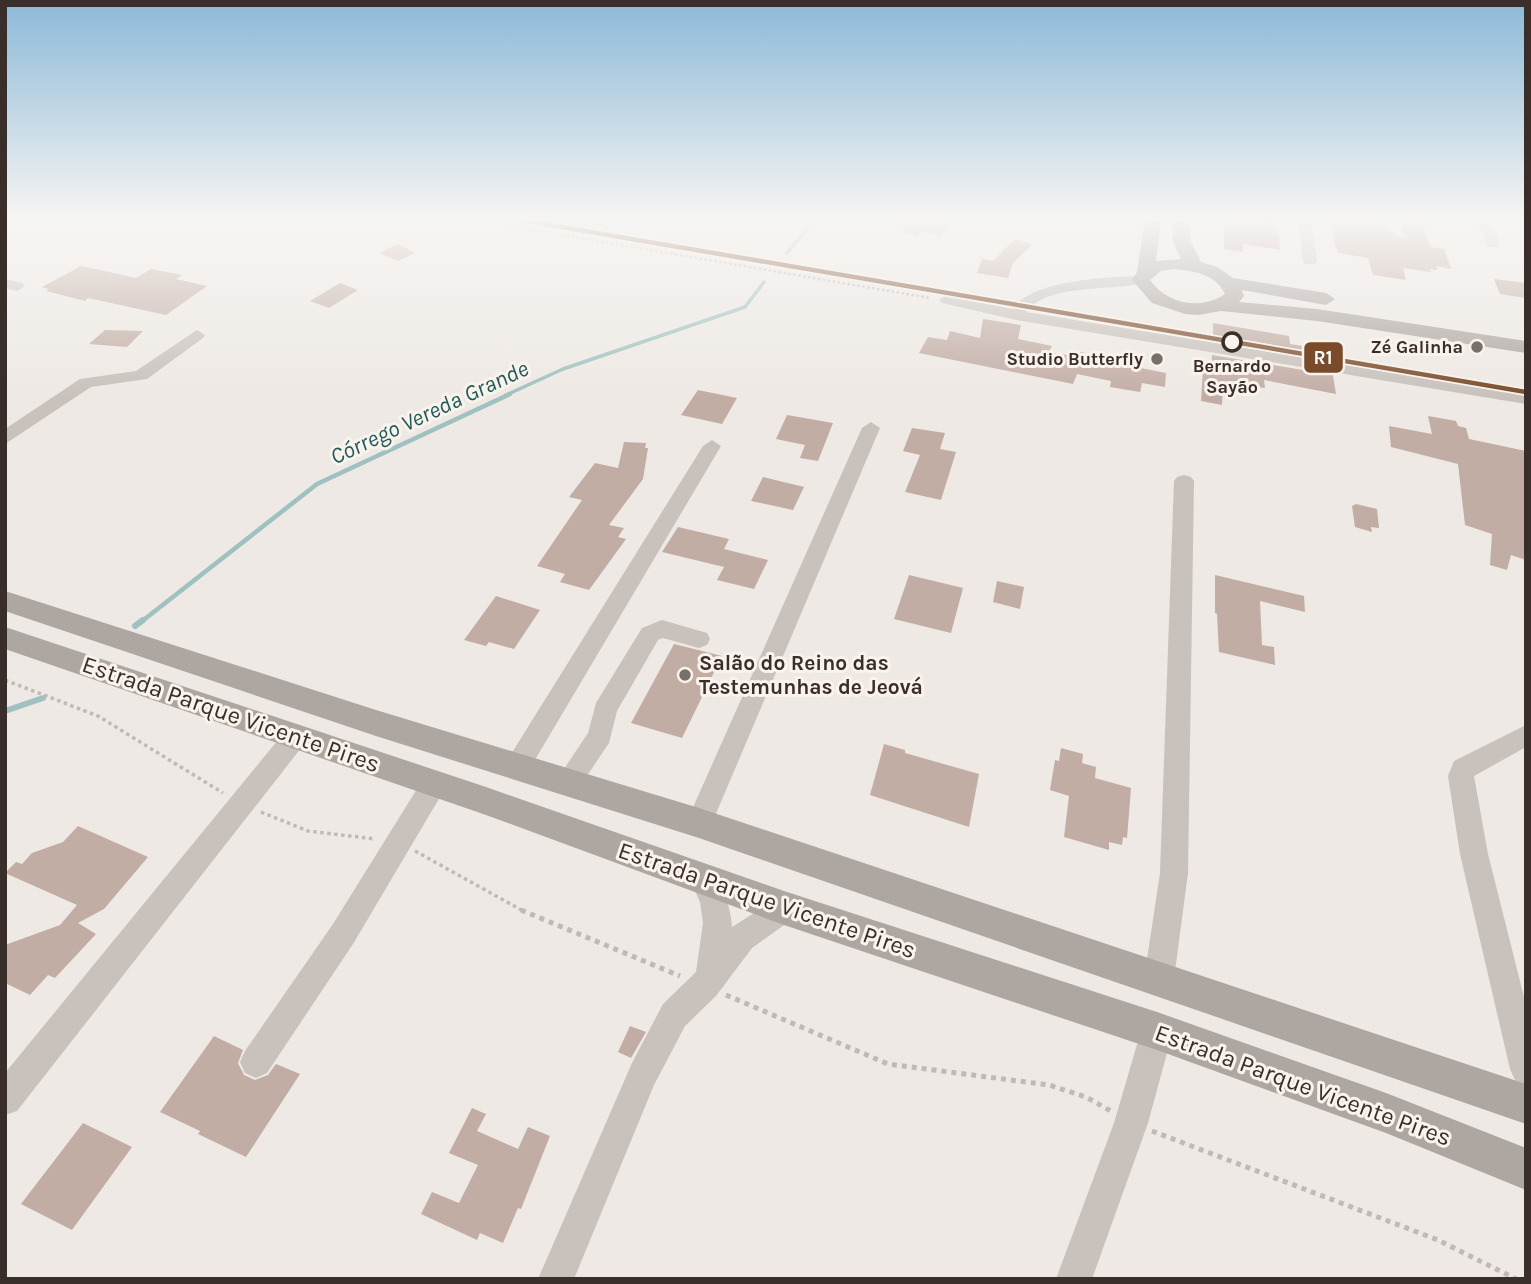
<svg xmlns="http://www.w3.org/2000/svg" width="1531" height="1284" viewBox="0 0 1531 1284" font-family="Karla,sans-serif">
  <rect width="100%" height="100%" fill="#eee9e4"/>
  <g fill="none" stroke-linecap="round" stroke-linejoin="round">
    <path stroke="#9fc1c0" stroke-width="3.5" d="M 787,253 L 816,218
      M 506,395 L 563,369 L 745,307 L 764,282"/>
    <path stroke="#9fc1c0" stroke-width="4.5" d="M 141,622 L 317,484 L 510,394"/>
    <path stroke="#9fc1c0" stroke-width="6" d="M 135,626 L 143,620
      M 5,711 L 43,698"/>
  </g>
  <path fill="#c2ada5" d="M 891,218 L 957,218 L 940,236 L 920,231 L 918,236 L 901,233 L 906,227 L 891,223 Z
    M 1224,218 L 1276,218 L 1276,234 L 1279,235 L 1280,250 L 1243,244 L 1243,252 L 1224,249 Z
    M 1331,218 L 1363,218 L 1405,239 L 1399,218 L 1420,218 L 1430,247 L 1444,249 L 1451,269 L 1436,266 L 1437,270 L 1430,269 L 1431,272 L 1403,268 L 1406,280 L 1373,275 L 1368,258 L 1339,253 L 1334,243 Z
    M 1015,239 L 1033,244 L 1013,263 L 1008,278 L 977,273 L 982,259 L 993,261 Z
    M 398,244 L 415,253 L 398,261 L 379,253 Z
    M 81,266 L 136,278 L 151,269 L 182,275 L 176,279 L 207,286 L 166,315 L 88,298 L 85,301 L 46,291 L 49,289 L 42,287 Z
    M 1494,279 L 1526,283 L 1526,298 L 1500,294 Z
    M 340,283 L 358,290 L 329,308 L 310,301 Z
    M 983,319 L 1021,325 L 1018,339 L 1052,346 L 1049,352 L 1078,357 L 1080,352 L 1123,359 L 1123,356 L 1140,359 L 1141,368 L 1166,373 L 1165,387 L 1142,383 L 1140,392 L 1110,387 L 1111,381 L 1077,374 L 1073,384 L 919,353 L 928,337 L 947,340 L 950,331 L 980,338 Z
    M 1213,323 L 1289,336 L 1290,344 L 1329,350 L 1331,359 L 1213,340 Z
    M 105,330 L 143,331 L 127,347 L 89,344 Z
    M 1212,355 L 1333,375 L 1336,394 L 1264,380 L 1265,388 L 1223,382 L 1222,405 L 1201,401 L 1203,369 L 1211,371 Z
    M 698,390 L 737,398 L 722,424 L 681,415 Z
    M 787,415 L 833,423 L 818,461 L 800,458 L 805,445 L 776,439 Z
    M 1428,416 L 1456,421 L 1458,426 L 1466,428 L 1469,439 L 1526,451 L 1526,560 L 1511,555 L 1507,570 L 1490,565 L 1492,534 L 1465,525 L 1458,464 L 1391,447 L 1389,426 L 1432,434 Z
    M 912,428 L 945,433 L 940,449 L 956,452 L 941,500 L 905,492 L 920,455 L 903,451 Z
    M 624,442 L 646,443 L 645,448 L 648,448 L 643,479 L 609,525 L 624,528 L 618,537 L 626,539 L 589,590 L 560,582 L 565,574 L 537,566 L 582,500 L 569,497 L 595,463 L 618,468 Z
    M 763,477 L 804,487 L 793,510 L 751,501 Z
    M 1356,504 L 1377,509 L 1379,528 L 1371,527 L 1372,532 L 1355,527 L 1352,506 Z
    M 678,527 L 729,539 L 724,549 L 768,560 L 754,589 L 717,580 L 724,567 L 662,552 Z
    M 909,575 L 963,588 L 951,633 L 894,619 Z
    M 1215,575 L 1304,596 L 1305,612 L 1260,601 L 1262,645 L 1274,647 L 1275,665 L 1219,652 L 1217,614 L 1215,613 Z
    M 997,581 L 1024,587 L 1020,609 L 993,602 Z
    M 496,596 L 540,610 L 514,649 L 489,642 L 486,646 L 464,640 Z
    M 674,644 L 722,656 L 682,738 L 631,723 Z
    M 884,744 L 905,750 L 905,753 L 979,774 L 969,827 L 870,795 Z
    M 1061,748 L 1083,754 L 1082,763 L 1096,767 L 1095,778 L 1131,788 L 1127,838 L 1123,837 L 1122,845 L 1109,842 L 1109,850 L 1064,837 L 1069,796 L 1050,790 L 1055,760 L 1059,761 Z
    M 78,826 L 148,857 L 104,909 L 78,923 L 96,934 L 55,978 L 48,975 L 30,995 L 5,983 L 5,945 L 60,925 L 77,905 L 5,873 L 16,862 L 22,864 L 32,853 L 63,842 Z
    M 630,1026 L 646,1032 L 631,1058 L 618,1052 Z
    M 214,1036 L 243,1050 L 238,1063 L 244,1075 L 255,1080 L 268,1075 L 276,1064 L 300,1074 L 246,1157 L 198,1134 L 200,1131 L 160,1112 Z
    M 472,1108 L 486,1114 L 477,1131 L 518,1149 L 528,1127 L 550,1136 L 521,1209 L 518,1208 L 503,1243 L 480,1233 L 477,1240 L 421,1214 L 432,1192 L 459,1203 L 478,1165 L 449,1153 Z
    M 83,1123 L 132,1147 L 72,1230 L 21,1204 Z"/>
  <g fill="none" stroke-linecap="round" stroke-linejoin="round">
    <path stroke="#c1bab4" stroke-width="2.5" stroke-dasharray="2.5 2.5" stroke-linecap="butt" d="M 463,218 L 930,298"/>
    <path stroke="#c1bab4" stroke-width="3.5" stroke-dasharray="3.5 3.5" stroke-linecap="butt" d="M 5,680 L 98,716 L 223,793
      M 261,812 L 308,831 L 375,839
      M 415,851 L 525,912"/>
    <path stroke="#c1bab4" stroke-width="5" stroke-dasharray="5 5" stroke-linecap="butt" d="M 521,910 L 680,976
      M 726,995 L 888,1064 L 1049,1085 L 1086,1097 L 1111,1111
      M 1152,1131 L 1438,1240 L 1516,1279"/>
    <path fill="#c8c1bc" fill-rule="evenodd" d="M 1297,218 L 1311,218 L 1317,261 L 1315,264 L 1305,264 L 1303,261 Z
      M 1476,218 L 1490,218 L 1500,244 L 1498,247 L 1488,247 Z
      M 1141,276 L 1146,277 L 1148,280 L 1146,283 C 1113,291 1048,283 1026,312 L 1526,394 L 1526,404 L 1016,320 L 942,303 L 939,300 L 947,295 L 1012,309 C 1032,280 1107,277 1141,276 Z
      M 5,279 L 22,283 L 25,286 L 17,291 L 5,288 Z
      M 197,330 L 205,335 L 203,338 L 147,379 L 91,387 L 5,444 L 5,429 L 80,379 L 136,371 Z
      M 871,422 L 880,428 L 712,823 L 708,832 L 699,835 L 690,832 L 686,823 L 862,428 Z
      M 712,440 L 721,446 L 526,775 L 517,778 L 508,775 L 504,767 L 508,759 L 703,446 Z
      M 1184,475 L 1191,477 L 1194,481 L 1188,873 L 1174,979 L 1170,990 L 1159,994 L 1148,990 L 1144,979 L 1160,873 L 1174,481 L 1177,477 Z
      M 662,620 L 707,633 L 710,639 L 707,645 L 699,648 L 663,638 L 658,640 L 617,711 L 609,743 L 576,792 L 567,795 L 558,792 L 554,784 L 588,733 L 596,703 L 642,628 Z
      M 296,725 L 305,729 L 308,736 L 305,743 L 17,1111 L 5,1115 L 5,1073 L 287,729 Z
      M 1526,725 L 1526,747 L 1474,776 L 1488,854 L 1526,1005 L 1526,1085 L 1515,1080 L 1510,1069 L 1460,854 L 1448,776 L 1454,761 Z
      M 434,773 L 443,776 L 447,784 L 443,792 L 353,944 L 267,1073 L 256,1078 L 245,1073 L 240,1062 L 245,1051 L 333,924 L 425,776 Z
      M 704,867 L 714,871 C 723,889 731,907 732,927 L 784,894 L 794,898 L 798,908 L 794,918 L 752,948 L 716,996 L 685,1026 L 654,1085 L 574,1279 L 538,1279 L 632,1063 L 663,1004 L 696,972 L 703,923 L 700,902 L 690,880 L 694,871 Z
      M 1157,1015 L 1168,1020 L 1173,1031 L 1148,1123 L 1092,1279 L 1056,1279 L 1114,1123 L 1141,1031 L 1146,1020 Z"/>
    <path fill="#ada6a1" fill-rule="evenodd" d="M 1145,218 L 1161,218 L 1156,261 L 1181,259 L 1173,242 L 1172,218 L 1188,218 L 1191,242 L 1201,262 L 1217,267 L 1233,278 L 1326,293 L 1335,299 L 1326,305 L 1242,290 L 1244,296 L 1239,302 L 1317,309 L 1526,341 L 1526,353 L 1317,321 L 1221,311 L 1198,315 L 1185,314 L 1152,303 L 1132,280 L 1137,272 ZM 1174,269 C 1194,271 1216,274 1225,294 C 1200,311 1167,304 1150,280 L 1161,271 Z
      M 5,591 L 376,710 L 699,808 L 1526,1084 L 1526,1124 L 699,838 L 376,736 L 5,611 Z
      M 5,627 L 486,787 L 784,891 L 1157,1012 L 1386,1093 L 1526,1148 L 1526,1190 L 1386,1133 L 1157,1050 L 784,925 L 486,815 L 5,649 Z"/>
    <g stroke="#faf3ec" stroke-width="8">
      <path id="rail-1" d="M 509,218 L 1526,392"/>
    </g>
    <use href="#rail-1" stroke="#7a4b2a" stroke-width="4.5"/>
  </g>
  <linearGradient id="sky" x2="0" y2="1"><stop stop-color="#8bb9d8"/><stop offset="0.55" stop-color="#f7f5f3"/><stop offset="1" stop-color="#f7f5f3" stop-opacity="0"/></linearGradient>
  <rect width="1531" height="398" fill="url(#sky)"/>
  <circle fill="#faf3ec" stroke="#392e2a" stroke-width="3.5" cx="1232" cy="342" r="9"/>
  <g fill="#786f6b" stroke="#faf3ec" stroke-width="2.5">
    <circle cx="1477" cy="347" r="7"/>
    <circle cx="1157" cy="359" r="7"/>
    <circle cx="685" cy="675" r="7"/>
  </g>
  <g text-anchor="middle" stroke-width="6" stroke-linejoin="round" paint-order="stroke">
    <g font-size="18" font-weight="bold" fill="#392e2a" stroke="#faf3ec" text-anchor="end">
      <text x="1463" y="353">Zé Galinha</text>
      <text x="1143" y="365">Studio Butterfly</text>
    </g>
    <g font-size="18" font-weight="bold" fill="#392e2a" stroke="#faf3ec">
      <text x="1232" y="372">Bernardo<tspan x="1232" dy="21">Sayão</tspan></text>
    </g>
    <g font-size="21" font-weight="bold" fill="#392e2a" stroke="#faf3ec" text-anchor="start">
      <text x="699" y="670">Salão do Reino das<tspan x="699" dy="24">Testemunhas de Jeová</tspan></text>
    </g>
    <g font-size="23" font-style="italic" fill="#1e595c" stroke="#faf3ec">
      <text transform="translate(429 412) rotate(-25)" y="8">Córrego Vereda Grande</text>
    </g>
    <g font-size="24" fill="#392e2a" stroke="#faf3ec">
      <text transform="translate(231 714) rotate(19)" y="8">Estrada Parque Vicente Pires</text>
      <text transform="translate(767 900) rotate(19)" y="8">Estrada Parque Vicente Pires</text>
      <text transform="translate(1303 1085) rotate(20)" y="8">Estrada Parque Vicente Pires</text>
    </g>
  </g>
  <rect stroke="#faf3ec" stroke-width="2.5" x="1303" y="341" width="41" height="33" rx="7" fill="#7a4b2a"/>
  <g font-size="19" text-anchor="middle" font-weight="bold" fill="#fff">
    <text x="1323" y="364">R1</text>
  </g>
  <rect width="1531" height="1284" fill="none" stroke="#392e2a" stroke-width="14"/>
</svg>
